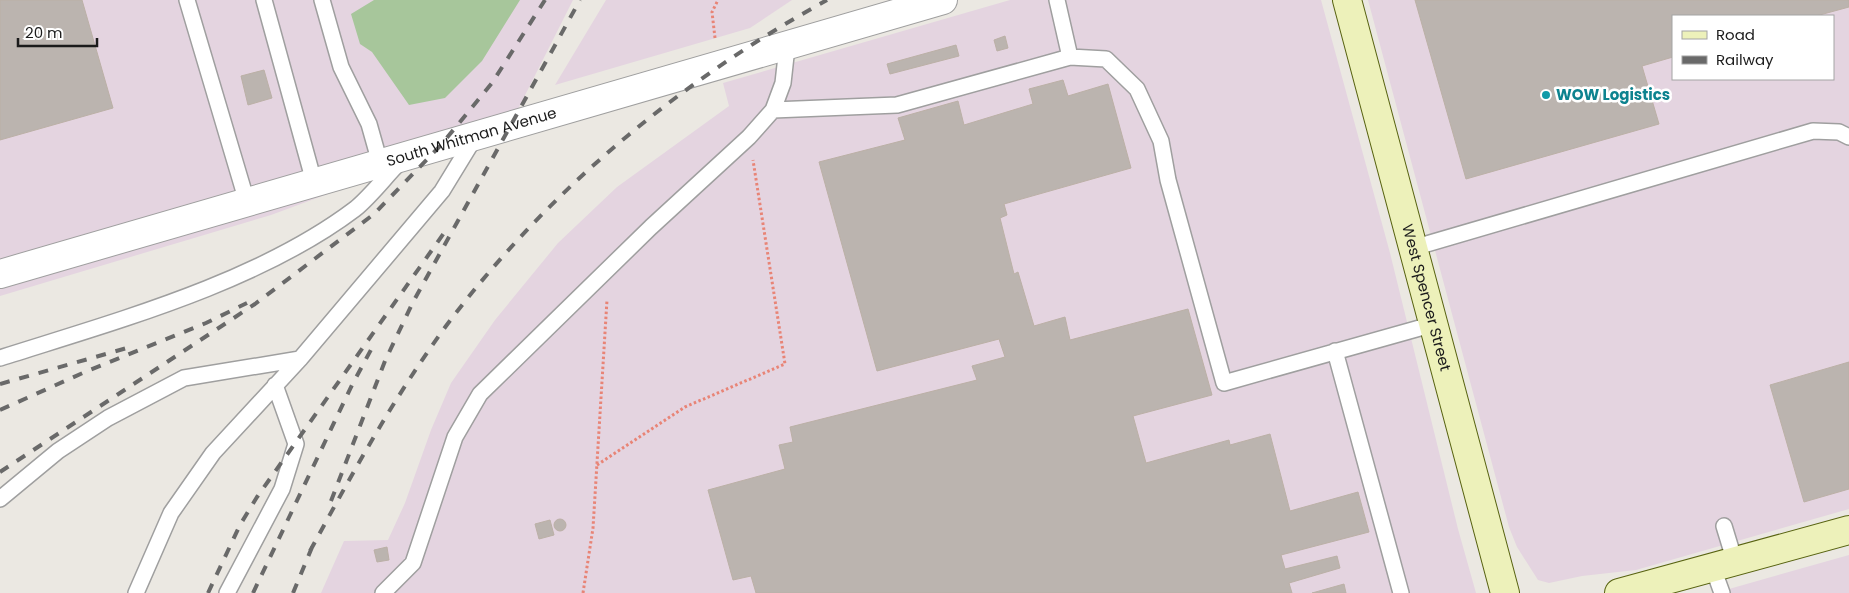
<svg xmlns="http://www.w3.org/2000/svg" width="1849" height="593" viewBox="0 0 1849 593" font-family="Poppins,sans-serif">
  <rect width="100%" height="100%" fill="#ebe8e2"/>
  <path fill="#e4d4e0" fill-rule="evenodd" d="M 0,0 L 573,0 L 509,127 L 271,215 L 0,296 Z
    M 606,0 L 792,0 L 750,28 L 555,85 Z
    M 1010,0 L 1321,0 L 1390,253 L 1458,529 L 1476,593 L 321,593 L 344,541 L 388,540 L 405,503 L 431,430 L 451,383 L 495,320 L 558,243 L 617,187 L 729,106 L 723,83 Z
    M 1368,0 L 1849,0 L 1849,509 L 1636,570 L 1582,576 L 1549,583 L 1538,580 L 1517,547 L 1509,527 ZM 1673,16 L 1833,16 L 1833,79 L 1673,79 Z
    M 1849,555 L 1849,593 L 1730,593 L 1729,589 Z"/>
  <path fill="#a7c69b" d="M 374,0 L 520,0 L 482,61 L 445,98 L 409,105 L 372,52 L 360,44 L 351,14 Z"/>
  <path fill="#bbb4af" stroke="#bbb0a6" d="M 0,0 L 82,0 L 113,108 L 0,140 Z
    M 1415,0 L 1849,0 L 1849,7 L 1816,16 L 1673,16 L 1673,57 L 1642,66 L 1659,124 L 1466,179 Z
    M 1005,36 L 1008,48 L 997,51 L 994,40 Z
    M 956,45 L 959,56 L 890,74 L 887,64 Z
    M 264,70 L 272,98 L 248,105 L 241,76 Z
    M 1063,80 L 1068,96 L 1108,84 L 1131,168 L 1004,204 L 1007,215 L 1000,218 L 1014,274 L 1018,272 L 1034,326 L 1065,317 L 1070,340 L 1188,309 L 1212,395 L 1133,416 L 1146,463 L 1229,440 L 1230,445 L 1270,434 L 1290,511 L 1358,492 L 1369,532 L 1281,555 L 1285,569 L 1337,556 L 1340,568 L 1289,583 L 1292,593 L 756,593 L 751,576 L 733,580 L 708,490 L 785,469 L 779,445 L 793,442 L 790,427 L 977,380 L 972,366 L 1005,357 L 999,339 L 877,371 L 819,162 L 905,140 L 898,118 L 958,101 L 964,125 L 1033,104 L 1029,89 Z
    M 1849,362 L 1849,489 L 1804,502 L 1770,385 Z
    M554 525a6 6 0 1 1 12 0a6 6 0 1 1-12 0Z
    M 550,520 L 554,535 L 539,539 L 535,524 Z
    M 387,547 L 389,560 L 377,562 L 374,550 Z
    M 1344,584 L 1346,593 L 1312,593 Z"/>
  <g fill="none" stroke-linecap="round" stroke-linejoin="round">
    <g stroke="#9f9f9f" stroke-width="18">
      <path id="lane" d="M 187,0 L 247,202
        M 264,0 L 314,182
        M 322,0 L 341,67 L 369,124 L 380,163
        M 1057,0 L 1070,57 L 1106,59 L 1137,89 L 1161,141 L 1168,180 L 1224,383 L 1434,324
        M 773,110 L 897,105 L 1070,57
        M 1413,248 L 1813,131 L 1839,132 L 1849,137
        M 1335,351 L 1401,593
        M 0,358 C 116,321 257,283 355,209 C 371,196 385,177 400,162
        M 0,499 L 58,451 L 108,418 L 184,378 L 300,359
        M 1724,526 L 1735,562
        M 1713,568 L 1722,593
        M 136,593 L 171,513 L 213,453 L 300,359 L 442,191 L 475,137
        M 227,593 L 282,489 L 296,444 L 275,385
        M 383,593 L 413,563 L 455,437 L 480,394 L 651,227 L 749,137 L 773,110 L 783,83 L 787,47"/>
    </g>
    <g stroke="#9f9f9f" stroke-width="30">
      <g id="street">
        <path id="s1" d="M 0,274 L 943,0"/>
      </g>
    </g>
    <g stroke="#586311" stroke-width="30">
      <g id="secondary">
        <path id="s2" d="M 1347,0 L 1505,593"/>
        <path d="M 1619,593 L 1849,530"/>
      </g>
    </g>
    <path stroke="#e88476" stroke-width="3" stroke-dasharray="2.5 2.5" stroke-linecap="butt" d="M 715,38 L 712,12 L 718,0
      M 597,465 L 685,407 L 785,364 L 753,160
      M 583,593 L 593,528 L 607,300"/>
    <use href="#lane" stroke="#fff" stroke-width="15"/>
    <use href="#street" stroke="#fff" stroke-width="28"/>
    <use href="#secondary" stroke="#edf1ba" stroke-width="28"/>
    <path stroke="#696969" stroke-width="4" stroke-dasharray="10 10" stroke-linecap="butt" d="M 0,384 L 127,348
      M 0,410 L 85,372 L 206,323 L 247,303
      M 0,472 L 255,304 L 374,214 L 441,145 L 492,83 L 545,0
      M 331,501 L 385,361 L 413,302 L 580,0
      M 310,551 C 352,474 394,397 446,326 C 547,191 680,81 827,0
      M 208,593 L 240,525 L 257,497 L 444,233
      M 253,593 L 352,385 L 373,346
      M 293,593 L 313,545"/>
  </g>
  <circle fill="#0f9aa8" stroke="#fff" stroke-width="2" cx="1546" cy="95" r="5"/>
  <g text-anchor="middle" stroke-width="5" stroke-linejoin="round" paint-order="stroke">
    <g font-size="15" font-weight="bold" fill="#0d838f" stroke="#fff" text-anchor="start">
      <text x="1556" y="100">WOW Logistics</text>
    </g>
    <g font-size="15" fill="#1b1b1b" stroke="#fff">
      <text dy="5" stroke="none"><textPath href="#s1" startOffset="491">South Whitman Avenue</textPath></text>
      <text dy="5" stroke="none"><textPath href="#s2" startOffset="308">West Spencer Street</textPath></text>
    </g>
  </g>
  <rect x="1672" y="15" width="162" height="65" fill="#ffffff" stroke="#a4a4a4"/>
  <rect x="1682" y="31" width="25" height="8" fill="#edf1ba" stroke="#a4a4a4"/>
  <text x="1716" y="40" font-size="15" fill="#1b1b1b">Road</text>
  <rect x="1682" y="56" width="25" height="8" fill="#696969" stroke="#a4a4a4"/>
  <text x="1716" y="65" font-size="15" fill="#1b1b1b">Railway</text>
  <path d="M18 38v8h79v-8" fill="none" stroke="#1b1b1b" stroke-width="2.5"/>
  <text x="25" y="38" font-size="15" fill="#1b1b1b" stroke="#ffffff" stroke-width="4" paint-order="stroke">20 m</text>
</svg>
